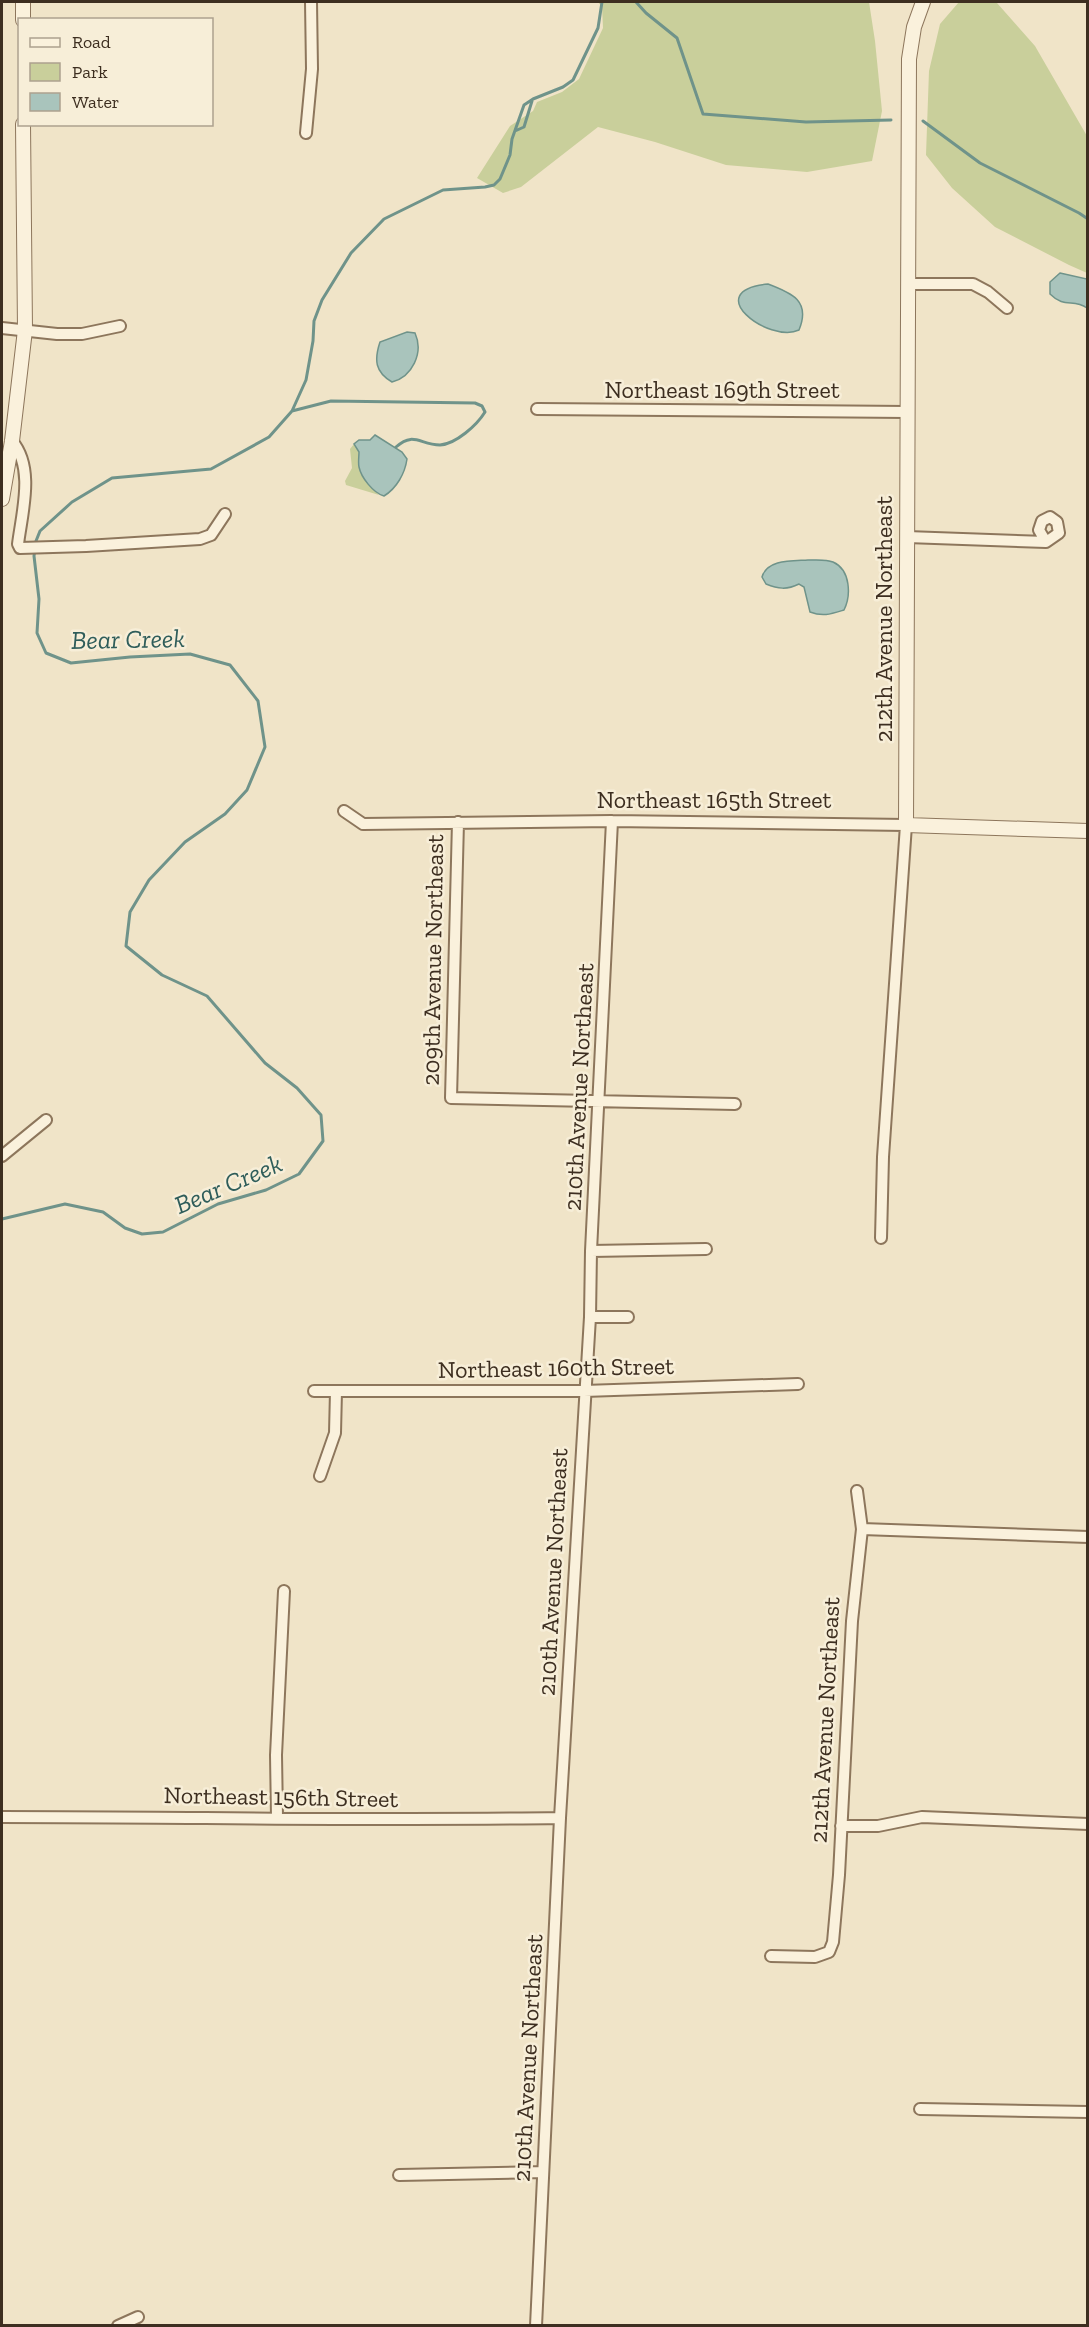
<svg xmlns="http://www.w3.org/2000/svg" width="1089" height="2327" viewBox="0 0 1089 2327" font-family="'Zilla Slab',serif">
  <rect width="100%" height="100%" fill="#f0e4c8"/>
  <path fill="#c9cf9b" d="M 598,2 L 869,2 L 875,41 L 882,111 L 872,161 L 807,172 L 726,165 L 655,142 L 598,127 L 521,187 L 503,193 L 477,178 L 510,126 L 533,111 L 537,102 L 562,92 L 579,79 L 603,28 L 602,7 Z
    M 959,2 L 997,3 L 1035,46 L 1087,136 L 1087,273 L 1069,265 L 995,227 L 952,188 L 926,155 L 929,71 L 940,24 Z
    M 354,444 L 359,452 C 358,474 364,479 379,495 L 346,485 L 345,481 L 352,468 L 350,449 Z"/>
  <path fill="#a9c4bc" stroke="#6f938a" stroke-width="1.5" d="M 1060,273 L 1087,279 L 1087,308 C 1073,298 1065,309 1050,294 L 1050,282 Z
    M 768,284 C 792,293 811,301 799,330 C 769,344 699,291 768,284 Z
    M 407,332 L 415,333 C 424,353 412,377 392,382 C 375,372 374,360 380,342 Z
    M 375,435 L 402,452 L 407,459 C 405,473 397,488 384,496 C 373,493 361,477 359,467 C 358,463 359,456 359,452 L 354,444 L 359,440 L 370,440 Z
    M 808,560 C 816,560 826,559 833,562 C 851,570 851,596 844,610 C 831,614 823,617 810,612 L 804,587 L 799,584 C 787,590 778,589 766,584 L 762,577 C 767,559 793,561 808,560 Z"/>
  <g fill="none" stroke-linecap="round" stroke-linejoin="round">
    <path stroke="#6f938a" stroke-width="3" d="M 636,2 L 646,13 L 677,38 L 703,114 L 806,122 L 891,120
      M 923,121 L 980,163 L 1079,213 L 1088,219
      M 515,131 L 524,127 L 532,101
      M 292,411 L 331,401 L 475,403 L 482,406 L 485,412 C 477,425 456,444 440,445 C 420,445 414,431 396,447
      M 2,1219 L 65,1204 L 103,1212 L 125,1228 L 142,1234 L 163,1232 L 218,1204 L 266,1190 L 299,1174 L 323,1141 L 321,1115 L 297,1088 L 265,1063 L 207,996 L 162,975 L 126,946 L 130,912 L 149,880 L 185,842 L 225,814 L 247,790 L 265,747 L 258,701 L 230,665 L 190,654 L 130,657 L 71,663 L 46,653 L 37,633 L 39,599 L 34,556 L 36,541 L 40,531 L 72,502 L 112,478 L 211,469 L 269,437 L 292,411 L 306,380 L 313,341 L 314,321 L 322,300 L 351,253 L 384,219 L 443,190 L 485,187 L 494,185 L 500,179 L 510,155 L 512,139 L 524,105 L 533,99 L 563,87 L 573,80 L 598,28 L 602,2"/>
    <g stroke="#8d765c" stroke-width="14">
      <path id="minor" d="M 306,133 L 312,69 L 311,2
        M 908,284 L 973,284 L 988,292 L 1007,308
        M 2,328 L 57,334 L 82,334 L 120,326
        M 537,409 L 907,412
        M 12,441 C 35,468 22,512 18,544 L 20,548 L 86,546 L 200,539 L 211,535 L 225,514
        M 907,537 L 1046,542 L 1059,533 L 1057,522 L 1050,517 L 1042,521 L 1039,530 L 1046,542
        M 344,811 L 363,824 L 612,821 L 906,825 L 883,1157 L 881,1238
        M 458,822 L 451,1098 L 735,1104
        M 2,1156 L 46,1120
        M 591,1251 L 706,1249
        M 590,1317 L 628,1317
        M 314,1391 L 584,1391 L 798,1384
        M 320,1476 L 335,1433 L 336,1391
        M 862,1529 L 1088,1537
        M 2,1817 C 188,1817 374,1821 560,1818
        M 277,1817 L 276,1755 L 284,1591
        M 841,1826 L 878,1826 L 922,1817 L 1088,1824
        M 771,1956 L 815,1957 L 829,1952 L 833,1942 L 839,1875 L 852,1621 L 862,1529 L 857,1491
        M 920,2109 L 1088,2112
        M 399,2175 L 543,2172
        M 118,2326 L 138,2317
        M 536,2326 L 560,1818 L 590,1317 L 591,1251 L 612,821"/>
    </g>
    <g stroke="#8d765c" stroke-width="16">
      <path id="tertiary" d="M 23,2 L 23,20
        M 923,2 L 914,27 L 909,59 L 906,825 L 1088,831
        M 2,499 L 12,441 L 25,330 L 23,124"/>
    </g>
    <use href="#minor" stroke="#faf1dc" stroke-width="10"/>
    <use href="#tertiary" stroke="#faf1dc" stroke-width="14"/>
  </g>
  <g text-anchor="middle" stroke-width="5" stroke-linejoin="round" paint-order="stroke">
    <g font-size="24" fill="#3d2e20" stroke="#f7eed8">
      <text x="722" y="398">Northeast 169th Street</text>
      <text transform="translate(884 619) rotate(-90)" y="8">212th Avenue Northeast</text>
      <text x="714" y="808">Northeast 165th Street</text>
      <text transform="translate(433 960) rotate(-89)" y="8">209th Avenue Northeast</text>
      <text transform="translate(579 1087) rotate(-87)" y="8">210th Avenue Northeast</text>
      <text transform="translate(556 1368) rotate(-1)" y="8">Northeast 160th Street</text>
      <text transform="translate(553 1572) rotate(-87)" y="8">210th Avenue Northeast</text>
      <text transform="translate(825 1720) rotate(-87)" y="8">212th Avenue Northeast</text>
      <text transform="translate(281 1797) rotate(1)" y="8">Northeast 156th Street</text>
      <text transform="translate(528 2058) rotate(-87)" y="8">210th Avenue Northeast</text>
    </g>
    <g font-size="26" font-style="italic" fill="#2f5d5a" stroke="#f7eed8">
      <text transform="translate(128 639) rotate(-1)" y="9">Bear Creek</text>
      <text transform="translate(228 1184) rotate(-23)" y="9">Bear Creek</text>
    </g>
  </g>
  <rect width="1089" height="2327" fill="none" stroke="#3d2e20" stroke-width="6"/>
  <rect x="18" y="18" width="195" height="108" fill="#f7eed8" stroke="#ada18e" stroke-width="1.5"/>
  <rect x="30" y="38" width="30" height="9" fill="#faf1dc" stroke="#ada18e" stroke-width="1.5"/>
  <text x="72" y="48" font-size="18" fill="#3d2e20">Road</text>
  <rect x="30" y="63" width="30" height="18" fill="#c9cf9b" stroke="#ada18e" stroke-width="1.5"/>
  <text x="72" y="78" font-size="18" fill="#3d2e20">Park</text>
  <rect x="30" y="93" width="30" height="18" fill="#a9c4bc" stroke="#ada18e" stroke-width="1.5"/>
  <text x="72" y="108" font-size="18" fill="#3d2e20">Water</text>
</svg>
